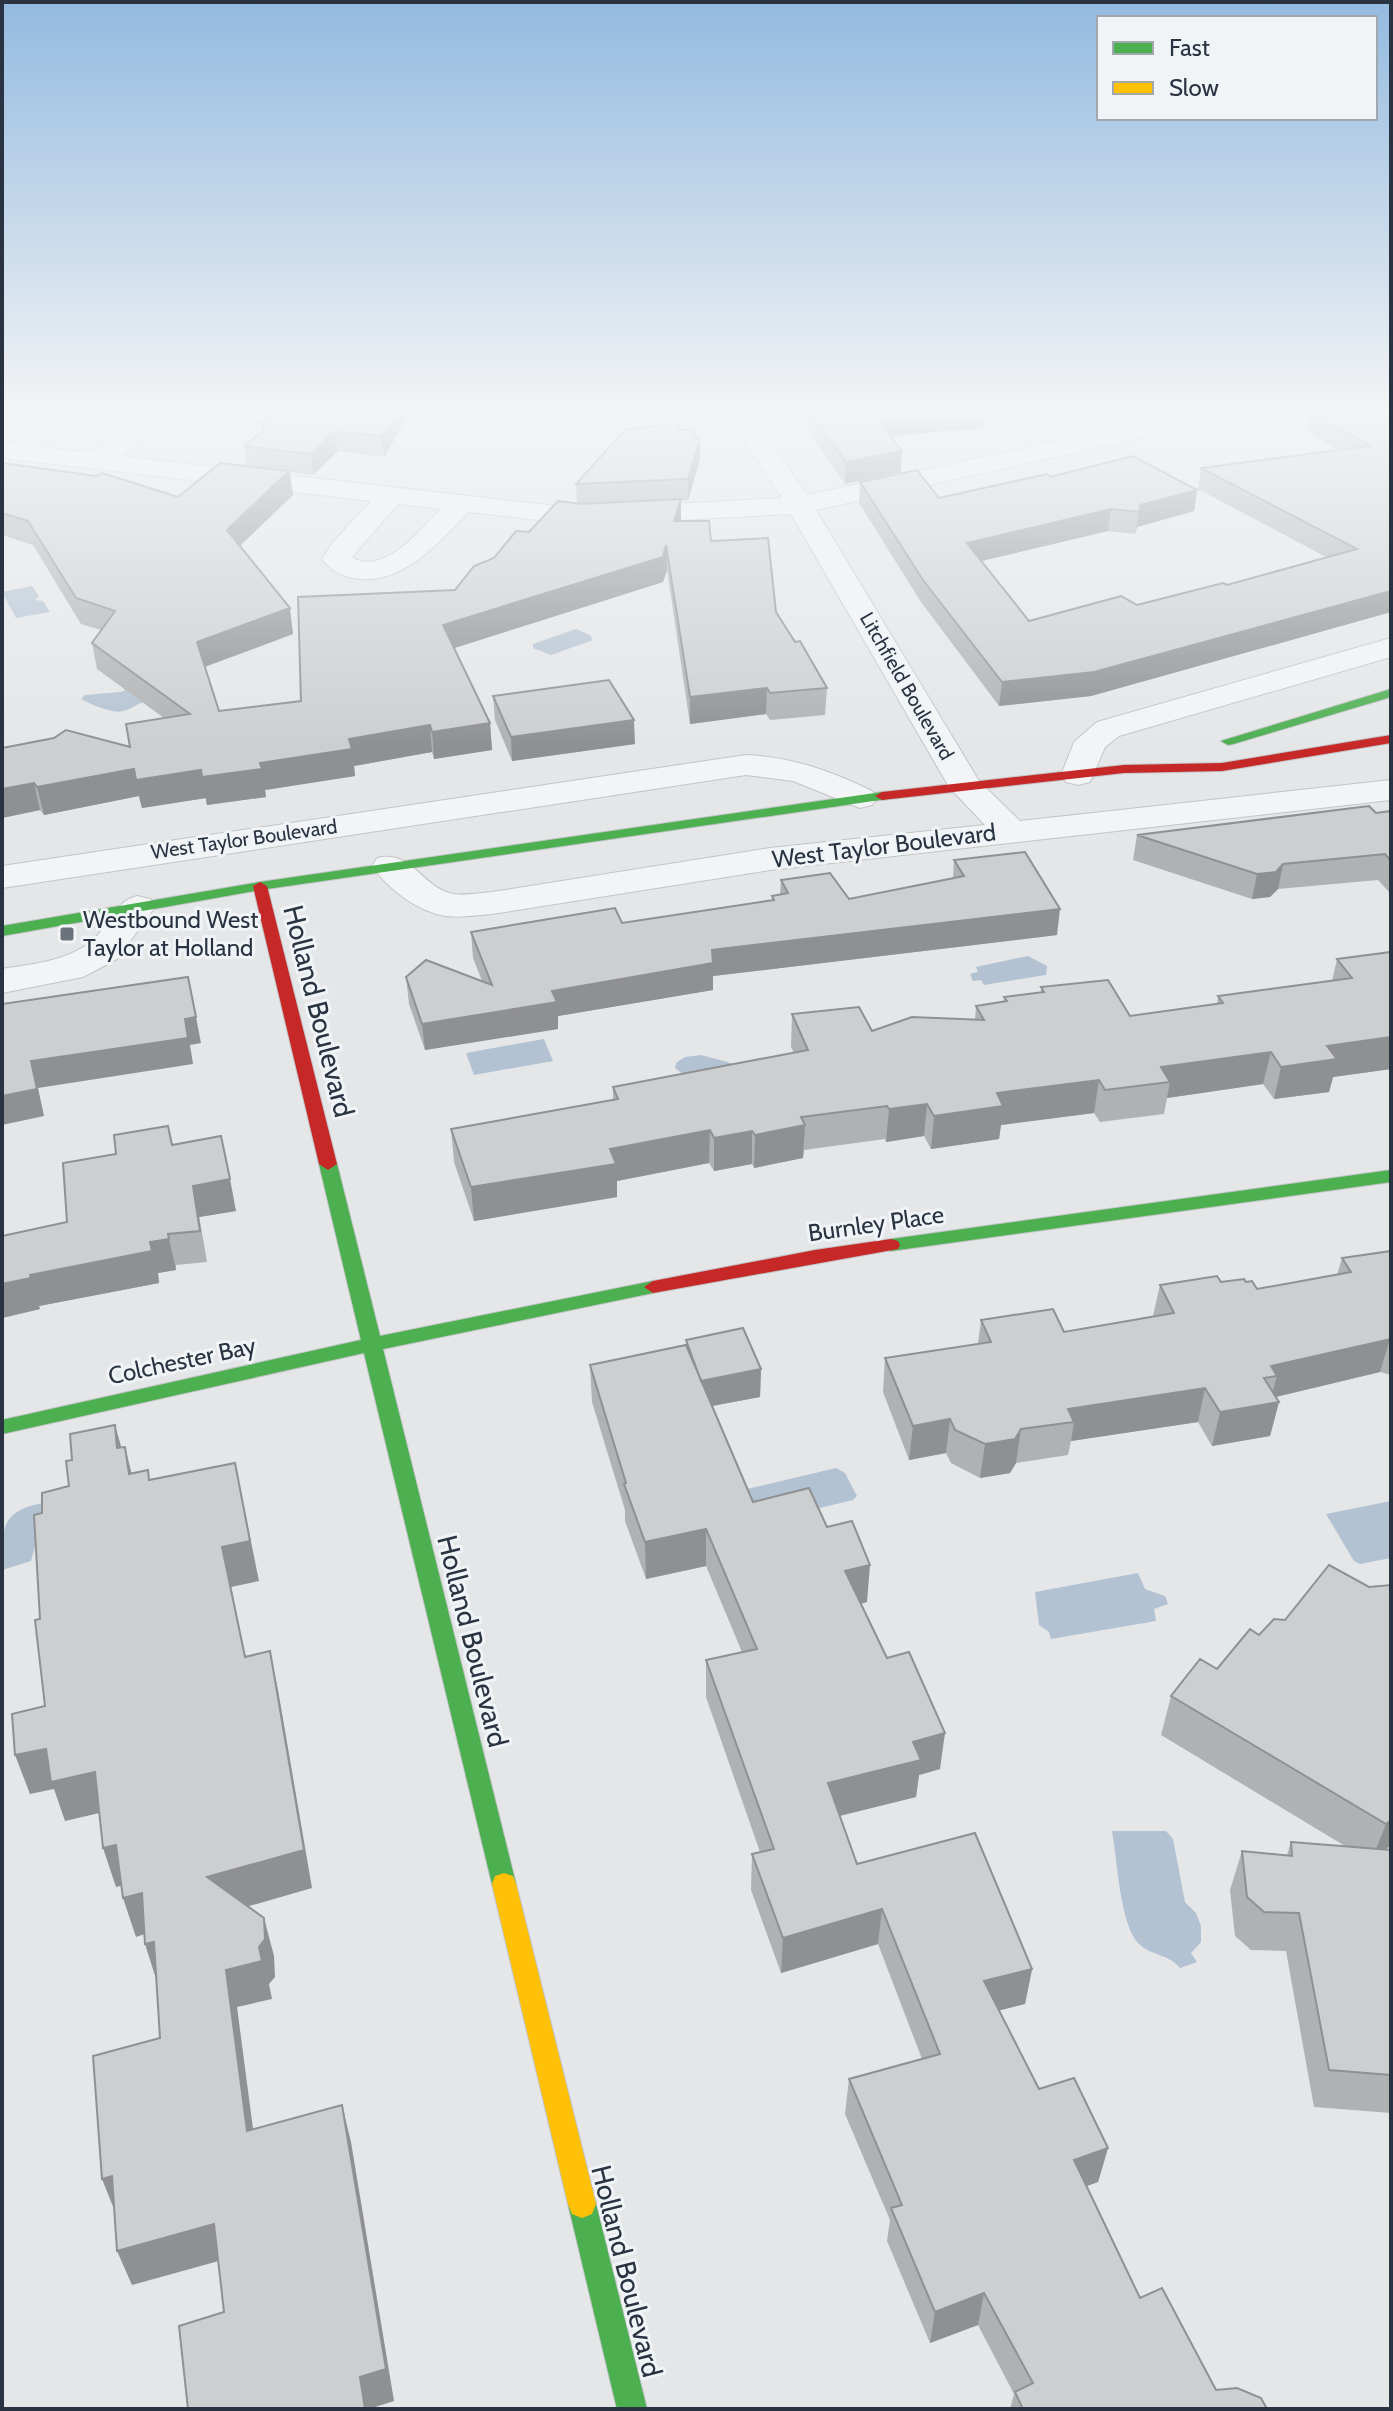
<svg xmlns="http://www.w3.org/2000/svg" width="1393" height="2411" viewBox="0 0 1393 2411" font-family="Cabin,sans-serif">
  <rect width="100%" height="100%" fill="#e4e6e8"/>
  <path fill="#b3c2d2" d="M 32,586 L 39,596 L 35,600 L 43,601 L 50,612 L 16,618 L 2,592 Z
    M 576,629 L 590,635 L 593,640 L 551,655 L 533,648 L 533,644 Z
    M 131,687 L 147,701 C 138,703 132,709 123,711 C 113,714 90,704 81,699 L 85,695 L 121,692 Z
    M 1028,956 L 1047,966 L 1046,975 L 984,985 L 981,980 L 973,981 L 970,974 L 978,972 L 976,967 Z
    M 544,1039 L 553,1061 L 474,1075 L 466,1053 Z
    M 701,1055 L 742,1066 L 684,1075 L 675,1068 L 676,1063 L 685,1057 Z
    M 836,1468 L 845,1473 L 857,1496 L 853,1500 L 758,1523 L 743,1490 Z
    M 1391,1501 L 1391,1558 L 1360,1564 L 1354,1561 L 1326,1514 Z
    M 47,1502 L 31,1561 L 2,1570 C 2,1526 0,1511 47,1502 Z
    M 1138,1573 L 1145,1589 L 1165,1596 L 1168,1604 L 1154,1609 L 1156,1621 L 1051,1639 L 1049,1632 L 1039,1625 L 1035,1592 Z
    M 1112,1831 L 1166,1831 L 1173,1839 L 1185,1902 L 1196,1913 L 1201,1926 L 1201,1942 L 1191,1953 L 1197,1962 L 1180,1968 C 1169,1954 1151,1956 1138,1943 C 1120,1924 1117,1858 1112,1831 Z"/>
  <g fill="none" stroke-linecap="round" stroke-linejoin="round">
    <g stroke="#c2c4c6" stroke-width="2">
      <path id="street" d="M 150,410 L 178,410 L 121,456 L 583,509 L 782,498 L 724,410 L 748,410 L 807,495 L 1150,421 L 1159,424 L 1163,429 L 1159,434 L 816,510 L 979,781 L 1020,821 L 1391,780 L 1391,800 L 770,870 L 492,914 C 477,915 461,918 446,916 C 418,912 388,889 372,866 L 377,858 C 413,849 421,888 454,894 C 465,896 480,893 492,892 L 770,848 L 985,825 L 949,787 L 791,514 L 583,525 L 468,512 C 438,543 402,587 353,578 C 341,576 329,569 322,559 L 332,543 L 371,501 L 2,458 L 2,442 L 92,453 ZM 398,504 L 441,509 C 421,529 383,577 352,557 Z
        M 1391,638 L 1391,657 L 1119,736 L 1105,747 L 1090,782 L 1078,785 L 1066,782 L 1061,775 L 1074,742 L 1097,722 Z
        M 746,755 C 792,757 831,771 872,791 L 877,798 L 872,805 L 860,808 L 793,781 L 746,775 L 2,888 L 2,866 Z
        M 137,896 L 150,899 L 155,907 L 117,959 L 83,977 L 2,993 L 2,969 C 32,964 62,962 88,944 C 108,931 112,902 137,896 Z"/>
    </g>
    <g stroke="#c2c4c6" stroke-width="2">
      <path id="fast" d="M 1391,689 L 1391,697 L 1233,744 L 1228,745 L 1221,741 Z
        M 882,792 L 889,796 L 887,799 L 260,890 L 2,936 L 2,926 L 260,882 Z
        M 328,1158 L 337,1164 L 380,1336 L 653,1281 L 662,1287 L 653,1293 L 383,1349 L 516,1884 L 513,1892 L 504,1895 L 495,1892 L 492,1884 L 364,1353 L 2,1434 L 2,1420 L 361,1340 L 319,1164 Z
        M 1391,1170 L 1391,1182 L 891,1251 L 882,1245 L 891,1239 Z
        M 582,2190 L 592,2194 L 596,2204 L 647,2409 L 617,2409 L 568,2204 L 572,2194 Z"/>
    </g>
    <g stroke="#c2c4c6" stroke-width="2">
      <path id="slow" d="M 504,1873 L 513,1876 L 516,1884 L 596,2204 L 592,2214 L 582,2218 L 572,2214 L 568,2204 L 492,1884 L 495,1876 Z"/>
    </g>
    <g stroke="#c2c4c6" stroke-width="2">
      <path id="jam" d="M 1391,735 L 1391,743 L 1222,771 L 1124,773 L 882,800 L 875,796 L 882,792 L 1124,765 L 1222,763 Z
        M 260,882 L 267,886 L 337,1164 L 328,1170 L 319,1164 L 253,886 Z
        M 891,1239 L 898,1241 L 900,1245 L 898,1249 L 653,1293 L 644,1287 L 653,1281 L 815,1250 Z"/>
    </g>
    <use href="#street" fill="#f2f4f5" fill-rule="evenodd"/>
    <use href="#fast" fill="#4caf50" fill-rule="evenodd"/>
    <use href="#slow" fill="#ffc107" fill-rule="evenodd"/>
    <use href="#jam" fill="#c62828" fill-rule="evenodd"/>
  </g>
  <path fill="#afb1b3" d="M 412,410 L 384,457 L 338,451 L 313,475 L 290,472 L 293,495 L 240,546 L 293,634 L 205,667 L 219,711 L 301,701 L 455,590 L 494,558 L 529,532 L 577,503 L 576,484 L 680,430 L 696,438 L 700,459 L 688,500 L 681,501 L 681,521 L 711,541 L 776,612 L 827,688 L 825,715 L 770,720 L 766,714 L 690,724 L 667,570 L 663,582 L 454,648 L 490,723 L 492,750 L 434,759 L 432,752 L 354,766 L 355,776 L 265,790 L 266,797 L 207,805 L 206,798 L 142,808 L 139,796 L 44,815 L 40,810 L 2,818 L 2,748 L 130,747 L 164,718 L 97,669 L 92,643 L 101,630 L 81,624 L 33,545 L 2,535 L 2,463 L 178,497 L 246,466 L 244,446 L 262,431 L 261,423 Z
    M 822,410 L 1038,413 L 986,418 L 985,428 L 890,436 L 901,472 L 845,484 L 809,432 L 810,411 Z
    M 1391,410 L 1391,612 L 1091,696 L 999,706 L 921,602 L 859,503 L 860,482 L 939,498 L 1050,477 L 1197,490 L 1194,511 L 1137,527 L 1135,534 L 1108,531 L 981,561 L 1029,621 L 1137,605 L 1227,585 L 1326,557 L 1198,489 L 1201,468 L 1338,450 L 1306,431 L 1310,411 Z
    M 493,696 L 635,744 L 512,761 L 495,720 Z
    M 1391,811 L 1391,894 L 1378,880 L 1278,889 L 1270,897 L 1252,899 L 1133,860 L 1137,835 Z
    M 954,860 L 1057,935 L 713,976 L 713,990 L 558,1016 L 558,1029 L 425,1050 L 409,1004 L 406,977 L 482,981 L 473,958 L 471,932 L 622,923 L 772,901 L 772,896 L 780,895 L 781,880 L 849,899 L 953,879 Z
    M 1391,952 L 1391,1069 L 1333,1077 L 1329,1092 L 1274,1099 L 1263,1084 L 1167,1098 L 1164,1114 L 1100,1122 L 1094,1113 L 1001,1125 L 999,1139 L 931,1149 L 924,1136 L 886,1142 L 885,1139 L 804,1150 L 803,1158 L 754,1168 L 752,1164 L 714,1171 L 709,1163 L 617,1181 L 617,1197 L 474,1221 L 454,1162 L 451,1129 L 613,1100 L 613,1087 L 794,1053 L 791,1047 L 792,1014 L 872,1031 L 975,1020 L 976,1006 L 1004,1002 L 1004,997 L 1041,992 L 1041,987 L 1130,1016 L 1217,1004 L 1218,996 L 1332,981 L 1337,959 Z
    M 172,1145 L 236,1211 L 199,1217 L 207,1262 L 176,1265 L 176,1270 L 158,1273 L 159,1283 L 39,1306 L 40,1309 L 2,1318 L 67,1222 Z
    M 1391,1251 L 1391,1375 L 1380,1372 L 1276,1397 L 1279,1402 L 1270,1436 L 1212,1446 L 1198,1422 L 1071,1441 L 1068,1455 L 1016,1463 L 1010,1473 L 980,1478 L 951,1463 L 946,1453 L 909,1460 L 883,1392 L 885,1358 L 978,1344 L 981,1320 L 1064,1332 L 1153,1316 L 1160,1285 L 1246,1282 L 1257,1289 L 1337,1275 L 1342,1258 Z
    M 686,1340 L 761,1369 L 760,1397 L 712,1406 L 753,1502 L 827,1527 L 867,1602 L 861,1604 L 940,1769 L 919,1775 L 916,1797 L 840,1816 L 857,1864 L 1032,1969 L 1025,2004 L 999,2010 L 1039,2089 L 1108,2148 L 1098,2182 L 1087,2186 L 1140,2298 L 1216,2390 L 1267,2409 L 1010,2409 L 1014,2394 L 978,2325 L 930,2343 L 887,2241 L 890,2220 L 845,2114 L 849,2079 L 922,2059 L 878,1944 L 781,1973 L 751,1890 L 752,1854 L 760,1852 L 706,1697 L 706,1660 L 742,1652 L 706,1566 L 646,1579 L 625,1521 L 625,1510 L 592,1402 L 590,1365 L 686,1346 Z
    M 1391,1585 L 1391,1845 L 1386,1849 L 1391,1850 L 1391,2113 L 1314,2107 L 1286,1951 L 1251,1950 L 1235,1936 L 1230,1890 L 1242,1851 L 1287,1855 L 1291,1842 L 1345,1846 L 1161,1735 L 1171,1696 L 1217,1669 L 1259,1635 L 1285,1620 L 1369,1587 Z"/>
  <path fill="#8f9092" d="M 398,410 L 412,410 L 384,457 L 382,436 Z
    M 954,410 L 1039,410 L 1038,413 L 986,418 L 985,428 L 879,437 L 881,416 Z
    M 335,431 L 338,451 L 313,475 L 311,454 Z
    M 700,438 L 700,459 L 688,500 L 688,479 Z
    M 902,451 L 901,472 L 845,484 L 846,462 Z
    M 289,471 L 293,495 L 231,554 L 227,530 Z
    M 1197,490 L 1194,511 L 1137,527 L 1135,534 L 1140,505 Z
    M 681,499 L 681,523 L 674,521 Z
    M 1111,509 L 1108,531 L 965,565 L 967,543 Z
    M 666,545 L 667,570 L 663,582 L 445,651 L 443,625 Z
    M 1391,591 L 1391,612 L 1091,696 L 999,706 L 1002,682 Z
    M 290,608 L 293,634 L 201,668 L 197,642 Z
    M 767,688 L 766,714 L 690,724 L 690,697 Z
    M 634,720 L 635,744 L 512,761 L 511,737 Z
    M 490,723 L 492,750 L 434,759 L 432,732 Z
    M 430,725 L 432,752 L 354,766 L 355,776 L 265,790 L 266,797 L 207,805 L 202,777 L 349,739 Z
    M 134,769 L 201,770 L 206,798 L 142,808 L 139,796 L 44,815 L 37,787 Z
    M 34,783 L 40,810 L 2,818 L 2,789 Z
    M 1283,864 L 1278,889 L 1270,897 L 1252,899 L 1257,874 Z
    M 1060,909 L 1057,935 L 713,976 L 713,990 L 558,1016 L 558,1029 L 425,1050 L 422,1024 L 712,950 Z
    M 196,1017 L 201,1043 L 190,1045 L 193,1064 L 38,1088 L 44,1116 L 2,1125 L 2,1096 L 31,1061 Z
    M 1391,1037 L 1391,1069 L 1333,1077 L 1329,1092 L 1274,1099 L 1281,1067 L 1327,1046 Z
    M 1271,1052 L 1263,1084 L 1167,1098 L 1170,1082 L 1161,1067 Z
    M 1099,1080 L 1094,1113 L 1001,1125 L 999,1139 L 931,1149 L 934,1116 L 997,1093 Z
    M 927,1104 L 924,1136 L 886,1142 L 889,1109 Z
    M 805,1125 L 803,1158 L 754,1168 L 755,1135 Z
    M 710,1130 L 709,1163 L 617,1181 L 617,1197 L 474,1221 L 471,1187 L 610,1149 Z
    M 752,1131 L 752,1164 L 714,1171 L 714,1138 Z
    M 230,1179 L 236,1211 L 199,1217 L 207,1262 L 193,1186 Z
    M 168,1234 L 176,1270 L 158,1273 L 159,1283 L 39,1306 L 40,1309 L 2,1318 L 2,1284 L 30,1275 L 150,1242 Z
    M 1390,1339 L 1380,1372 L 1271,1398 L 1277,1376 L 1271,1366 Z
    M 761,1369 L 760,1397 L 701,1408 L 701,1381 Z
    M 1205,1388 L 1198,1422 L 1071,1441 L 1074,1422 L 1068,1409 Z
    M 1279,1402 L 1270,1436 L 1212,1446 L 1220,1412 Z
    M 950,1419 L 946,1453 L 909,1460 L 913,1426 Z
    M 115,1425 L 126,1464 L 117,1448 Z
    M 1021,1429 L 1016,1463 L 1010,1473 L 980,1478 L 985,1444 Z
    M 125,1447 L 135,1487 L 129,1474 Z
    M 235,1463 L 259,1581 L 231,1587 L 254,1697 L 222,1547 Z
    M 706,1529 L 706,1566 L 646,1579 L 645,1542 Z
    M 870,1565 L 867,1602 L 842,1608 L 845,1571 Z
    M 270,1651 L 278,1690 L 312,1888 L 218,1915 L 207,1877 Z
    M 945,1733 L 940,1769 L 919,1775 L 916,1797 L 826,1819 L 828,1783 L 913,1742 Z
    M 46,1749 L 95,1772 L 108,1811 L 65,1821 L 54,1789 L 30,1794 L 15,1755 Z
    M 1391,1820 L 1391,1845 L 1371,1862 L 1386,1824 Z
    M 116,1845 L 129,1884 L 116,1887 L 103,1848 Z
    M 142,1893 L 154,1931 L 136,1937 L 123,1898 Z
    M 882,1909 L 878,1944 L 781,1973 L 783,1938 Z
    M 264,1918 L 274,1956 L 275,1977 L 269,1984 L 272,1999 L 237,2007 L 258,2167 L 247,2131 L 226,1970 L 259,1947 Z
    M 154,1942 L 157,1982 L 145,1944 Z
    M 1032,1969 L 1025,2004 L 978,2016 L 984,1981 Z
    M 342,2105 L 351,2142 L 394,2401 L 369,2409 L 365,2409 L 360,2377 Z
    M 1108,2148 L 1098,2182 L 1066,2193 L 1074,2160 Z
    M 112,2176 L 116,2214 L 102,2179 Z
    M 214,2224 L 226,2259 L 132,2285 L 117,2251 Z
    M 984,2293 L 978,2325 L 930,2343 L 935,2312 Z"/>
  <path fill="#ccced0" stroke="#8f9092" stroke-width="2" d="M 277,410 L 398,410 L 382,436 L 335,431 L 311,454 L 244,446 L 271,424 L 261,423 Z
    M 822,410 L 870,410 L 902,451 L 846,462 L 810,411 Z
    M 871,410 L 955,410 L 881,416 Z
    M 1313,410 L 1391,410 L 1391,591 L 1094,672 L 1002,682 L 923,580 L 860,482 L 917,470 L 939,498 L 1047,474 L 1050,477 L 1133,456 L 1197,490 L 1140,505 L 1139,512 L 1111,509 L 967,543 L 1029,621 L 1121,596 L 1137,605 L 1223,583 L 1227,585 L 1357,549 L 1201,468 L 1370,446 L 1310,411 Z
    M 680,424 L 677,430 L 696,430 L 693,438 L 700,438 L 688,479 L 576,484 L 626,429 Z
    M 2,463 L 96,476 L 102,473 L 178,497 L 220,463 L 289,471 L 227,530 L 290,608 L 197,642 L 219,711 L 301,701 L 298,597 L 455,590 L 474,566 L 494,558 L 516,531 L 529,532 L 558,501 L 582,504 L 681,499 L 674,521 L 709,521 L 711,541 L 768,538 L 776,612 L 795,642 L 800,641 L 827,688 L 770,693 L 767,688 L 690,697 L 666,545 L 663,557 L 443,625 L 490,723 L 432,732 L 430,725 L 349,739 L 352,749 L 260,763 L 262,769 L 202,777 L 201,770 L 136,780 L 134,769 L 37,787 L 34,783 L 2,789 L 2,748 L 54,738 L 66,730 L 130,747 L 126,724 L 190,714 L 92,643 L 115,611 L 76,598 L 28,521 L 2,513 Z
    M 609,680 L 634,720 L 511,737 L 493,696 Z
    M 1369,806 L 1376,813 L 1391,811 L 1391,861 L 1385,854 L 1283,864 L 1276,872 L 1257,874 L 1137,835 Z
    M 1025,852 L 1060,909 L 712,950 L 713,963 L 552,991 L 557,1002 L 422,1024 L 406,977 L 426,960 L 492,985 L 471,932 L 615,908 L 622,923 L 774,900 L 772,896 L 788,893 L 781,880 L 830,873 L 849,899 L 964,876 L 954,860 Z
    M 1391,952 L 1391,1037 L 1327,1046 L 1337,1059 L 1281,1067 L 1271,1052 L 1161,1067 L 1170,1082 L 1105,1090 L 1099,1080 L 997,1093 L 1003,1106 L 934,1116 L 927,1104 L 889,1109 L 887,1106 L 801,1117 L 805,1125 L 755,1135 L 752,1131 L 714,1138 L 710,1130 L 610,1149 L 616,1164 L 471,1187 L 451,1129 L 618,1099 L 613,1087 L 808,1050 L 792,1014 L 859,1007 L 872,1031 L 912,1017 L 984,1020 L 976,1006 L 1007,1001 L 1004,997 L 1044,992 L 1041,987 L 1108,980 L 1130,1016 L 1223,1003 L 1218,996 L 1352,978 L 1337,959 Z
    M 188,977 L 196,1017 L 185,1019 L 188,1038 L 31,1061 L 37,1089 L 2,1096 L 2,1004 Z
    M 168,1126 L 172,1145 L 221,1136 L 230,1179 L 193,1186 L 200,1231 L 168,1234 L 169,1239 L 150,1242 L 152,1251 L 30,1275 L 31,1278 L 2,1284 L 2,1236 L 67,1222 L 63,1163 L 116,1154 L 114,1135 Z
    M 1391,1251 L 1391,1339 L 1271,1366 L 1277,1376 L 1264,1378 L 1279,1402 L 1220,1412 L 1205,1388 L 1068,1409 L 1074,1422 L 1021,1429 L 1015,1439 L 985,1444 L 955,1430 L 950,1419 L 913,1426 L 885,1358 L 991,1342 L 981,1320 L 1053,1309 L 1064,1332 L 1174,1313 L 1160,1285 L 1217,1276 L 1221,1282 L 1244,1279 L 1246,1282 L 1252,1281 L 1257,1289 L 1351,1272 L 1342,1258 Z
    M 743,1328 L 761,1369 L 701,1381 L 686,1340 Z
    M 686,1345 L 753,1502 L 809,1488 L 827,1527 L 852,1521 L 870,1565 L 845,1571 L 887,1658 L 909,1652 L 945,1733 L 913,1742 L 921,1760 L 828,1783 L 857,1864 L 975,1833 L 1032,1969 L 984,1981 L 1039,2089 L 1074,2078 L 1108,2148 L 1074,2160 L 1140,2298 L 1162,2288 L 1216,2390 L 1237,2388 L 1261,2398 L 1267,2409 L 1023,2409 L 1015,2392 L 1033,2383 L 984,2293 L 935,2312 L 891,2208 L 902,2205 L 849,2079 L 940,2054 L 882,1909 L 783,1938 L 752,1854 L 774,1849 L 706,1660 L 757,1649 L 706,1529 L 645,1542 L 624,1484 L 626,1483 L 590,1365 Z
    M 115,1425 L 117,1448 L 125,1447 L 129,1474 L 148,1470 L 149,1480 L 235,1463 L 250,1541 L 222,1547 L 245,1657 L 270,1651 L 304,1850 L 207,1877 L 264,1918 L 265,1939 L 259,1947 L 262,1961 L 226,1970 L 247,2131 L 342,2105 L 386,2369 L 360,2377 L 365,2409 L 188,2409 L 179,2326 L 224,2312 L 214,2224 L 117,2251 L 112,2176 L 102,2179 L 93,2056 L 160,2038 L 154,1942 L 145,1944 L 142,1893 L 123,1898 L 116,1845 L 103,1848 L 95,1772 L 51,1782 L 46,1749 L 15,1755 L 12,1714 L 45,1706 L 35,1620 L 40,1619 L 34,1515 L 42,1513 L 42,1493 L 69,1486 L 66,1461 L 72,1460 L 70,1434 Z
    M 1329,1565 L 1369,1587 L 1391,1585 L 1391,1820 L 1386,1824 L 1171,1696 L 1200,1659 L 1217,1669 L 1250,1629 L 1259,1635 L 1274,1619 L 1285,1620 Z
    M 1291,1842 L 1391,1850 L 1391,2075 L 1329,2070 L 1299,1913 L 1264,1912 L 1247,1897 L 1242,1851 L 1292,1856 Z"/>
  <linearGradient id="sky" x2="0" y2="1"><stop stop-color="#93badf"/><stop offset="0.55" stop-color="#f3f4f5"/><stop offset="1" stop-color="#f3f4f5" stop-opacity="0"/></linearGradient>
  <rect width="1393" height="747" fill="url(#sky)"/>
  <rect fill="#6b727b" stroke="#f1f4f7" stroke-width="3" x="59" y="926" width="16" height="16" rx="4"/>
  <g text-anchor="middle" stroke-width="6" stroke-linejoin="round" paint-order="stroke">
    <g font-size="20" fill="#2a3341" stroke="#f1f4f7">
      <text transform="translate(907 686) rotate(60)" y="7">Litchfield Boulevard</text>
      <text transform="translate(244 839) rotate(-8)" y="7">West Taylor Boulevard</text>
    </g>
    <g font-size="24" fill="#2a3341" stroke="#f1f4f7">
      <text transform="translate(884 846) rotate(-7)" y="8">West Taylor Boulevard</text>
      <text transform="translate(876 1224) rotate(-8)" y="8">Burnley Place</text>
      <text transform="translate(182 1361) rotate(-12)" y="8">Colchester Bay</text>
    </g>
    <g font-size="24" fill="#2a3341" stroke="#f1f4f7" text-anchor="start">
      <text x="83" y="928">Westbound West<tspan x="83" dy="28">Taylor at Holland</tspan></text>
    </g>
    <g font-size="28" fill="#2a3341" stroke="#f1f4f7">
      <text transform="translate(319 1011) rotate(76)" y="10">Holland Boulevard</text>
      <text transform="translate(473 1641) rotate(76)" y="10">Holland Boulevard</text>
      <text transform="translate(627 2271) rotate(76)" y="10">Holland Boulevard</text>
    </g>
  </g>
  <rect width="1393" height="2411" fill="none" stroke="#2a3341" stroke-width="8"/>
  <rect x="1097" y="16" width="280" height="104" fill="#f1f4f7" stroke="#a1a7ae" stroke-width="2"/>
  <rect x="1113" y="42" width="40" height="12" fill="#4caf50" stroke="#a1a7ae" stroke-width="2"/>
  <text x="1169" y="56" font-size="24" fill="#2a3341">Fast</text>
  <rect x="1113" y="82" width="40" height="12" fill="#ffc107" stroke="#a1a7ae" stroke-width="2"/>
  <text x="1169" y="96" font-size="24" fill="#2a3341">Slow</text>
</svg>
